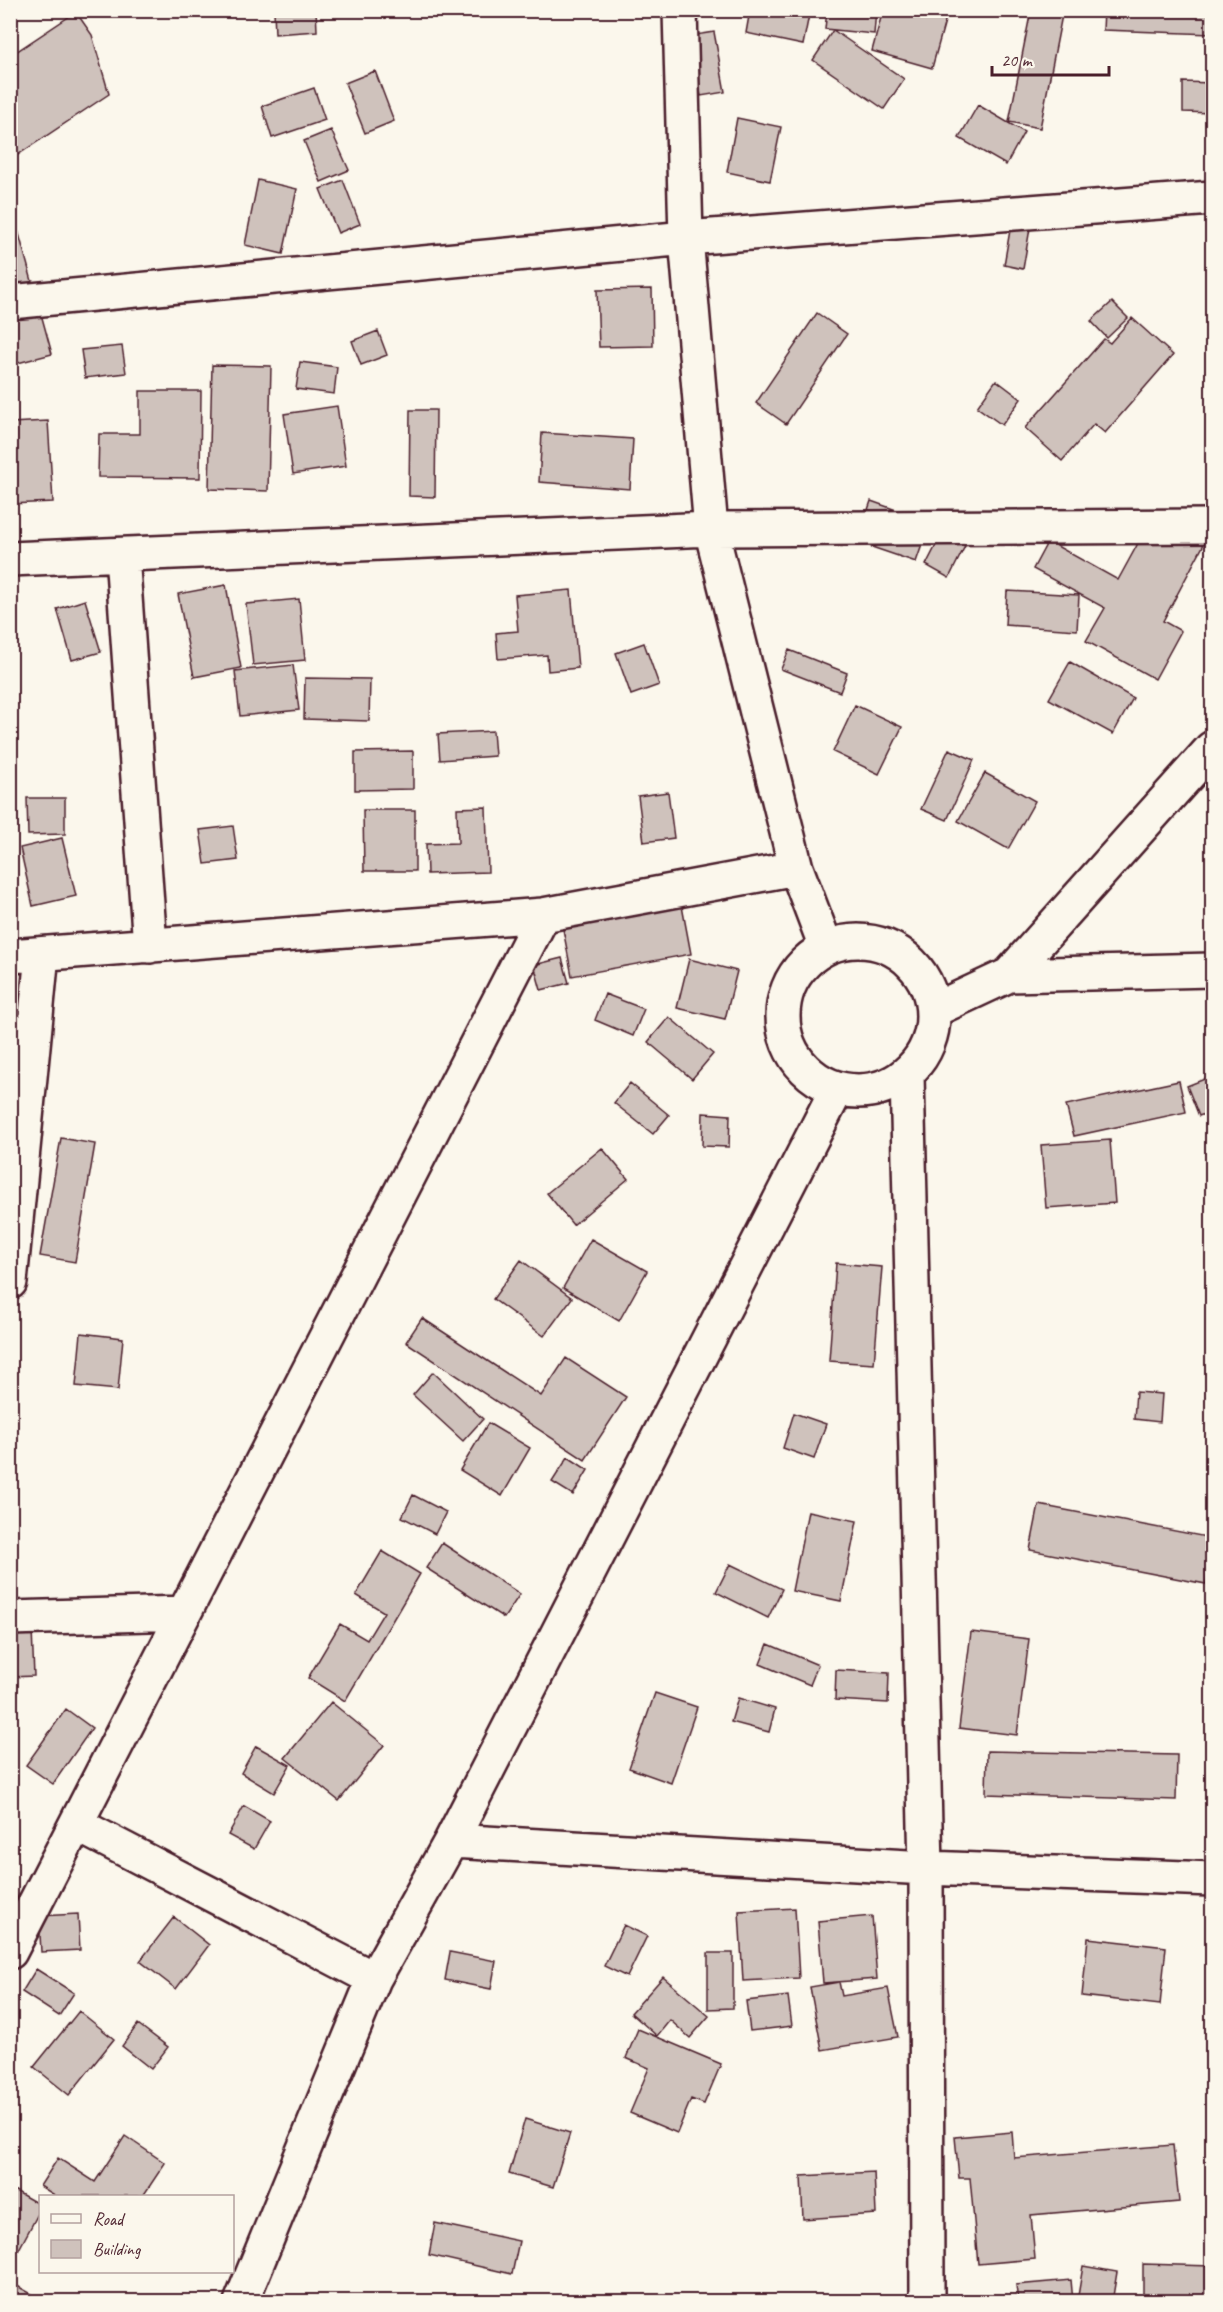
<svg xmlns="http://www.w3.org/2000/svg" width="1223" height="2312" viewBox="0 0 1223 2312" font-family="Caveat,sans-serif">
  <rect width="100%" height="100%" fill="#fbf7ec"/>
  <filter id="ink" filterUnits="userSpaceOnUse"><feTurbulence type="fractalNoise" baseFrequency=".0167" numOctaves="2"/><feDisplacementMap in="SourceGraphic" scale="12" xChannelSelector="R" yChannelSelector="G"/><feConvolveMatrix kernelMatrix="1 2 1 2 8 2 1 2 1" color-interpolation-filters="sRGB"/></filter>
  <g filter="url(#ink)">
    <path fill="#cfc2bc" stroke="#4a1f2b" stroke-width="1.5" d="M 274,10 L 316,10 L 317,31 L 275,34 Z
      M 750,10 L 810,10 L 803,45 L 746,33 Z
      M 827,10 L 876,10 L 874,34 L 825,29 Z
      M 883,10 L 948,10 L 932,68 L 872,51 Z
      M 1031,10 L 1063,10 L 1040,128 L 1009,122 Z
      M 1104,10 L 1212,10 L 1212,34 L 1103,30 Z
      M 76,12 L 92,35 L 109,94 L 10,160 L 10,56 Z
      M 833,30 L 904,79 L 884,109 L 813,60 Z
      M 714,32 L 725,92 L 701,96 L 689,36 Z
      M 375,71 L 394,121 L 365,133 L 345,83 Z
      M 1183,82 L 1212,83 L 1212,113 L 1183,112 Z
      M 314,88 L 325,120 L 272,138 L 262,106 Z
      M 978,105 L 1024,132 L 1006,165 L 959,138 Z
      M 737,118 L 781,127 L 770,181 L 727,172 Z
      M 331,130 L 349,170 L 321,182 L 304,141 Z
      M 258,180 L 297,189 L 283,254 L 245,245 Z
      M 343,180 L 360,224 L 338,233 L 320,189 Z
      M 10,201 L 52,354 L 10,365 Z
      M 1014,207 L 1033,211 L 1023,269 L 1004,265 Z
      M 652,289 L 653,346 L 599,347 L 597,290 Z
      M 1112,302 L 1128,318 L 1107,338 L 1091,321 Z
      M 817,313 L 847,334 L 786,424 L 756,403 Z
      M 1132,318 L 1173,355 L 1105,433 L 1094,424 L 1062,461 L 1025,428 L 1104,339 L 1110,343 Z
      M 378,331 L 387,355 L 361,365 L 352,341 Z
      M 122,346 L 126,373 L 85,378 L 81,350 Z
      M 300,362 L 337,367 L 334,394 L 296,389 Z
      M 212,365 L 271,366 L 268,491 L 209,489 Z
      M 996,380 L 1021,399 L 1002,425 L 977,407 Z
      M 140,391 L 201,391 L 200,478 L 98,477 L 99,434 L 140,434 Z
      M 337,406 L 346,466 L 293,474 L 284,414 Z
      M 410,410 L 436,410 L 435,497 L 409,496 Z
      M 48,421 L 53,502 L 10,504 L 10,423 Z
      M 542,433 L 633,439 L 630,489 L 539,482 Z
      M 871,501 L 930,522 L 916,562 L 857,542 Z
      M 1153,516 L 1204,544 L 1163,621 L 1181,631 L 1155,679 L 1086,641 L 1105,608 L 1033,569 L 1048,541 L 1118,580 Z
      M 944,530 L 967,542 L 949,578 L 926,565 Z
      M 226,585 L 241,668 L 194,677 L 178,594 Z
      M 571,590 L 578,668 L 548,671 L 547,655 L 498,659 L 496,633 L 518,631 L 515,595 Z
      M 1007,591 L 1079,595 L 1077,630 L 1005,625 Z
      M 299,599 L 305,660 L 253,665 L 246,604 Z
      M 85,600 L 101,652 L 72,660 L 57,609 Z
      M 644,643 L 659,685 L 631,695 L 616,653 Z
      M 789,650 L 847,673 L 840,692 L 781,669 Z
      M 1070,662 L 1133,698 L 1113,734 L 1049,699 Z
      M 293,665 L 299,710 L 240,716 L 235,671 Z
      M 305,678 L 370,679 L 369,721 L 304,719 Z
      M 855,705 L 902,727 L 879,774 L 833,752 Z
      M 493,731 L 495,756 L 440,760 L 438,734 Z
      M 949,749 L 974,760 L 947,820 L 921,809 Z
      M 413,751 L 413,789 L 355,790 L 355,752 Z
      M 985,773 L 1035,801 L 1008,849 L 958,821 Z
      M 668,792 L 674,838 L 644,842 L 638,796 Z
      M 27,798 L 65,798 L 65,834 L 28,835 Z
      M 486,807 L 488,872 L 427,874 L 426,844 L 458,843 L 457,808 Z
      M 363,810 L 415,810 L 415,871 L 364,871 Z
      M 233,826 L 238,860 L 205,864 L 200,830 Z
      M 62,838 L 76,896 L 33,906 L 20,848 Z
      M 682,906 L 691,954 L 572,976 L 563,929 Z
      M 562,958 L 569,983 L 541,990 L 534,965 Z
      M 689,959 L 737,971 L 725,1019 L 677,1008 Z
      M 605,994 L 644,1009 L 633,1036 L 595,1020 Z
      M 669,1017 L 713,1054 L 692,1079 L 648,1042 Z
      M 1212,1076 L 1212,1111 L 1199,1116 L 1187,1086 Z
      M 1179,1081 L 1186,1112 L 1074,1136 L 1066,1105 Z
      M 630,1083 L 669,1115 L 653,1134 L 614,1103 Z
      M 703,1113 L 730,1115 L 729,1147 L 702,1146 Z
      M 61,1138 L 95,1144 L 75,1262 L 40,1256 Z
      M 1110,1140 L 1115,1203 L 1046,1208 L 1041,1145 Z
      M 602,1148 L 628,1179 L 573,1225 L 547,1193 Z
      M 591,1239 L 647,1271 L 619,1321 L 563,1288 Z
      M 521,1260 L 572,1298 L 544,1336 L 493,1299 Z
      M 836,1263 L 882,1267 L 874,1364 L 829,1361 Z
      M 422,1318 L 541,1396 L 566,1358 L 626,1397 L 585,1460 L 406,1342 Z
      M 81,1333 L 123,1338 L 118,1390 L 76,1386 Z
      M 433,1372 L 483,1419 L 463,1441 L 413,1395 Z
      M 1136,1392 L 1162,1394 L 1160,1422 L 1134,1419 Z
      M 794,1413 L 826,1424 L 814,1459 L 783,1448 Z
      M 488,1423 L 530,1448 L 502,1496 L 460,1470 Z
      M 568,1457 L 588,1470 L 573,1495 L 552,1482 Z
      M 413,1495 L 446,1512 L 435,1534 L 402,1517 Z
      M 1039,1505 L 1212,1538 L 1206,1584 L 1030,1550 Z
      M 808,1511 L 857,1521 L 841,1601 L 792,1591 Z
      M 442,1543 L 520,1594 L 504,1618 L 426,1568 Z
      M 382,1551 L 420,1574 L 345,1701 L 308,1678 L 340,1624 L 367,1640 L 384,1612 L 356,1595 Z
      M 730,1564 L 782,1589 L 768,1618 L 716,1592 Z
      M 32,1630 L 34,1676 L 10,1677 L 10,1631 Z
      M 971,1632 L 1029,1639 L 1017,1735 L 959,1728 Z
      M 768,1644 L 818,1665 L 810,1685 L 760,1664 Z
      M 836,1670 L 889,1673 L 888,1703 L 835,1700 Z
      M 655,1693 L 697,1707 L 671,1783 L 629,1768 Z
      M 738,1698 L 775,1709 L 769,1732 L 731,1722 Z
      M 331,1702 L 384,1745 L 339,1801 L 285,1758 Z
      M 66,1709 L 92,1728 L 53,1784 L 26,1765 Z
      M 256,1746 L 290,1765 L 274,1793 L 241,1773 Z
      M 987,1751 L 1177,1755 L 1176,1800 L 986,1794 Z
      M 244,1806 L 270,1821 L 254,1849 L 228,1835 Z
      M 795,1908 L 799,1978 L 743,1981 L 739,1911 Z
      M 78,1914 L 80,1950 L 41,1952 L 39,1916 Z
      M 872,1916 L 877,1979 L 823,1983 L 818,1921 Z
      M 174,1917 L 209,1945 L 176,1989 L 140,1961 Z
      M 624,1925 L 647,1936 L 627,1977 L 604,1966 Z
      M 1088,1938 L 1166,1947 L 1160,2005 L 1082,1996 Z
      M 450,1952 L 496,1961 L 491,1989 L 445,1980 Z
      M 708,1953 L 733,1953 L 733,2008 L 708,2009 Z
      M 36,1969 L 74,1993 L 59,2016 L 22,1992 Z
      M 663,1977 L 709,2016 L 690,2038 L 670,2020 L 657,2036 L 631,2013 Z
      M 839,1982 L 842,1996 L 888,1988 L 898,2037 L 822,2050 L 810,1987 Z
      M 788,1996 L 792,2026 L 750,2031 L 746,2001 Z
      M 79,2011 L 114,2039 L 69,2095 L 34,2067 Z
      M 138,2024 L 168,2047 L 151,2069 L 122,2046 Z
      M 638,2029 L 721,2064 L 704,2104 L 691,2099 L 677,2133 L 630,2113 L 649,2068 L 626,2058 Z
      M 525,2119 L 570,2133 L 553,2187 L 509,2174 Z
      M 1012,2132 L 1014,2158 L 1173,2145 L 1179,2202 L 1031,2215 L 1035,2259 L 978,2264 L 970,2178 L 959,2178 L 955,2137 Z
      M 125,2136 L 165,2163 L 143,2196 L 56,2196 L 40,2186 L 58,2158 L 95,2182 Z
      M 874,2172 L 876,2214 L 803,2219 L 801,2176 Z
      M 10,2188 L 40,2205 L 40,2210 L 10,2266 Z
      M 435,2223 L 519,2241 L 512,2274 L 429,2255 Z
      M 1143,2264 L 1212,2266 L 1212,2302 L 1143,2302 Z
      M 1083,2266 L 1117,2272 L 1112,2302 L 1077,2302 Z
      M 1071,2280 L 1073,2302 L 1018,2302 L 1016,2285 Z
      M 10,2282 L 46,2302 L 10,2302 Z"/>
    <g fill="none" stroke-linecap="round" stroke-linejoin="round">
      <g stroke="#4a1f2b" stroke-width="38">
        <path id="street" d="M 680,10 L 686,238 L 711,529 L 796,868 L 826,947
          M 10,302 L 686,238 L 1212,198
          M 122,555 L 150,946
          M 10,559 L 711,529 L 1212,526
          M783 1016a75 75 0 1 1 150 0a75 75 0 1 1-150 0Z
          M 10,956 L 543,915 L 796,868
          M 1009,975 L 1212,970
          M 934,1010 L 1009,975 L 1212,748
          M 907,1075 L 926,1868 L 927,2302
          M 10,1282 L 42,954
          M 10,1618 L 184,1613
          M 76,1824 L 374,1979
          M 451,1841 L 926,1868 L 1212,1879
          M 10,1952 L 543,915
          M 241,2302 L 374,1979 L 451,1841 L 837,1089"/>
      </g>
      <use href="#street" stroke="#fbf7ec" stroke-width="33"/>
    </g>
  </g>
  <rect width="1223" height="2312" fill="none" stroke="#fbf7ec" stroke-width="36"/>
  <rect x="18" y="18" width="1187" height="2276" fill="none" stroke="#4a1f2b" stroke-width="2" filter="url(#ink)"/>
  <rect x="39" y="2195" width="195" height="78" fill="#fbf7ec" stroke="#b4a19f" stroke-width="1.5"/>
  <rect x="51" y="2214" width="30" height="9" fill="#fbf7ec" stroke="#b4a19f" stroke-width="1.5"/>
  <text x="93" y="2225" font-size="18" fill="#4a1f2b">Road</text>
  <rect x="51" y="2240" width="30" height="18" fill="#cfc2bc" stroke="#b4a19f" stroke-width="1.5"/>
  <text x="93" y="2255" font-size="18" fill="#4a1f2b">Building</text>
  <path d="M992 66v9h117v-9" fill="none" stroke="#4a1f2b" stroke-width="3"/>
  <text x="1001" y="66" font-size="18" fill="#4a1f2b" stroke="#fbf7ec" stroke-width="4.5" paint-order="stroke">20 m</text>
</svg>
